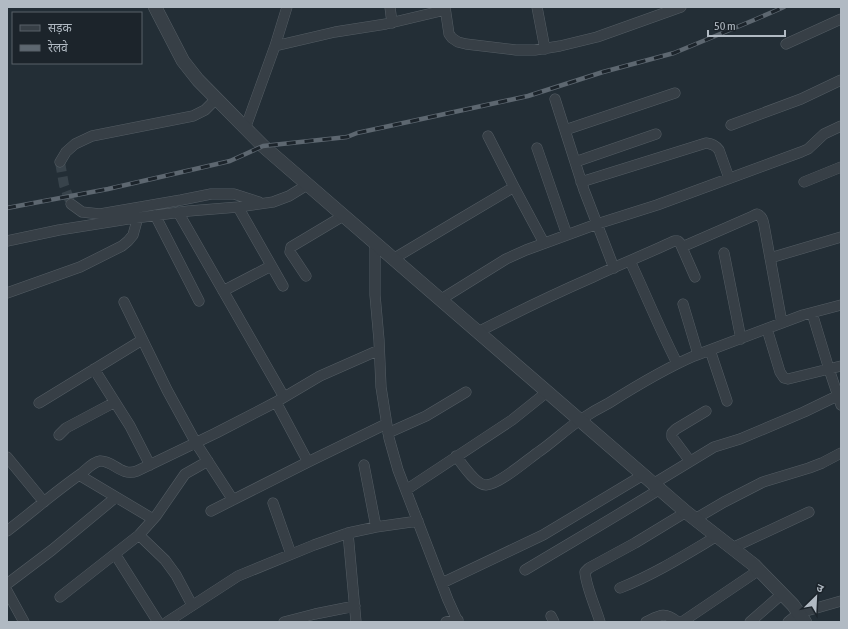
<svg xmlns="http://www.w3.org/2000/svg" width="848" height="629" viewBox="0 0 848 629" font-family="'Asap Condensed','Noto Sans Devanagari',sans-serif">
  <rect width="100%" height="100%" fill="#232e36"/>
  <g fill="none" stroke-linecap="round" stroke-linejoin="round">
    <path stroke="#38434b" stroke-width="10" stroke-dasharray="10 5" stroke-linecap="butt" d="M 60,162 L 64,185 L 71,204"/>
    <g stroke="#545d64" stroke-width="11">
      <path id="minor" d="M 390,7 L 392,23
        M 445,7 L 449,34 L 452,38 L 458,42 L 466,44 L 516,50 L 535,50 L 560,46 L 597,37 L 681,7
        M 537,7 L 545,49
        M 786,44 L 841,19
        M 275,46 L 335,32 L 386,24 L 445,10
        M 555,99 L 584,190 L 614,268
        M 731,125 L 801,99 L 841,80
        M 245,129 L 275,46 L 287,7
        M 565,130 L 675,93
        M 488,136 L 514,187 L 544,243
        M 537,148 L 567,235
        M 60,162 L 66,152 L 75,144 L 92,136 L 193,116 L 205,110 L 216,99
        M 575,162 L 656,134
        M 581,182 L 706,143 C 712,144 715,145 719,150 L 729,178
        M 804,182 L 841,167
        M 71,204 L 82,212 L 100,214 L 181,200 L 211,194 L 234,194 L 259,202
        M 238,207 L 283,286
        M 178,212 L 284,397
        M 155,215 L 199,301
        M 7,241 L 59,230 L 128,219 L 189,211 L 238,207 L 273,202 L 289,196 L 307,185
        M 375,243 L 375,295 L 379,340 L 381,387 L 389,438 L 398,470 L 448,600 L 458,622
        M 682,247 L 753,216 L 757,214 C 762,216 763,220 764,225 L 782,323
        M 724,253 L 741,339
        M 770,258 L 841,237
        M 393,259 L 460,219 L 514,187
        M 630,261 C 646,295 660,330 677,363
        M 306,276 L 290,252 L 291,247 L 343,216
        M 223,291 L 271,266
        M 7,293 L 80,267 L 122,246 L 128,241 L 133,235 L 138,217
        M 440,300 L 506,259 L 526,250 L 597,224 L 657,205 L 801,152 L 808,149 L 824,134 L 841,126
        M 124,302 L 167,390 L 196,443 L 233,500
        M 683,304 L 698,354
        M 812,313 L 829,369 L 841,405
        M 767,329 L 780,372 L 784,378 L 788,379 L 841,366
        M 478,332 C 515,313 552,295 591,278 C 618,265 647,254 674,241 L 678,241 L 680,243 L 695,277
        M 710,350 L 727,401
        M 94,369 L 130,426 L 150,465
        M 276,402 L 308,462
        M 39,403 L 142,340
        M 388,433 L 426,416 L 466,392
        M 59,435 L 66,428 L 115,402
        M 456,456 C 462,464 476,485 486,485 C 498,485 526,461 537,453 C 552,443 565,430 580,420 C 589,414 599,408 609,403 C 636,386 664,369 694,356 L 803,315 L 841,305
        M 7,457 L 44,502
        M 690,461 L 672,437 L 672,433 L 676,429 L 706,411
        M 364,465 L 376,527
        M 79,475 L 153,519
        M 653,484 L 714,447 L 740,439 L 804,412 L 837,396
        M 406,490 L 512,420 L 547,392
        M 273,503 L 291,554
        M 211,511 L 308,462 L 386,424
        M 695,519 L 724,502 L 763,482 L 809,468 L 822,463 L 841,453
        M 7,531 C 32,512 56,491 82,473 C 87,469 93,462 100,461 C 113,460 121,477 137,471 L 216,433 L 276,402 L 320,376 L 379,350
        M 348,533 L 356,622
        M 139,535 L 165,560 L 176,575 L 192,605
        M 732,548 L 809,512
        M 115,554 L 158,622
        M 525,570 C 570,543 615,517 660,489
        M 442,583 L 543,535 L 643,475
        M 7,584 L 52,550 L 116,497
        M 620,588 C 655,574 685,555 717,536
        M 7,591 L 24,622
        M 60,597 L 139,535 L 156,516 L 185,474 L 208,461
        M 551,616 L 554,622
        M 167,622 L 238,576 L 314,545 L 348,533 L 376,527 L 418,521
        M 284,622 L 315,614 L 355,606
        M 446,622 L 458,620
        M 600,622 C 596,608 586,587 585,572 L 589,568 L 635,543 L 686,512
        M 646,622 C 660,615 664,611 678,622
        M 682,622 L 759,570
        M 750,622 L 782,594
        M 788,622 L 799,613 L 841,601"/>
    </g>
    <g stroke="#545d64" stroke-width="14">
      <path id="tertiary" d="M 155,7 L 183,61 L 198,80 L 263,146 L 686,512 L 754,565 L 793,605 L 805,622"/>
    </g>
    <use href="#minor" stroke="#373f46" stroke-width="10"/>
    <use href="#tertiary" stroke="#373f46" stroke-width="13"/>
    <g stroke="#5d6770" stroke-width="4.5">
      <path id="rail" d="M 7,208 L 108,189 L 230,161 L 263,146 L 347,137 L 357,133 L 528,96 L 603,72 L 674,53 L 754,20 L 784,7"/>
    </g>
    <use href="#rail" stroke="#1c242b" stroke-width="3" stroke-dasharray="9" stroke-linecap="butt"/>
  </g>
  <rect width="848" height="629" fill="none" stroke="#b1bac3" stroke-width="16"/>
  <rect x="12" y="12" width="130" height="52" fill="#1c242b" stroke="#586068"/>
  <rect x="20" y="25" width="20" height="6" fill="#373f46" stroke="#586068"/>
  <text x="48" y="32" font-size="12" fill="#b1bac3">सड़क</text>
  <rect x="20" y="45" width="20" height="6" fill="#5d6770" stroke="#586068"/>
  <text x="48" y="52" font-size="12" fill="#b1bac3">रेलवे</text>
  <g transform="translate(816 597) rotate(24)" stroke="#1c242b" stroke-width="3" paint-order="stroke">
  <path d="M0-3L7 15L0 10L-7 15Z" fill="#b1bac3"/>
  <text y="-6" font-size="11" font-weight="bold" text-anchor="middle" fill="#b1bac3">उ</text>
  </g>
  <path d="M708 30v6h77v-6" fill="none" stroke="#b1bac3" stroke-width="2"/>
  <text x="714" y="30" font-size="12" fill="#b1bac3" stroke="#1c242b" stroke-width="3" paint-order="stroke">50 m</text>
</svg>
